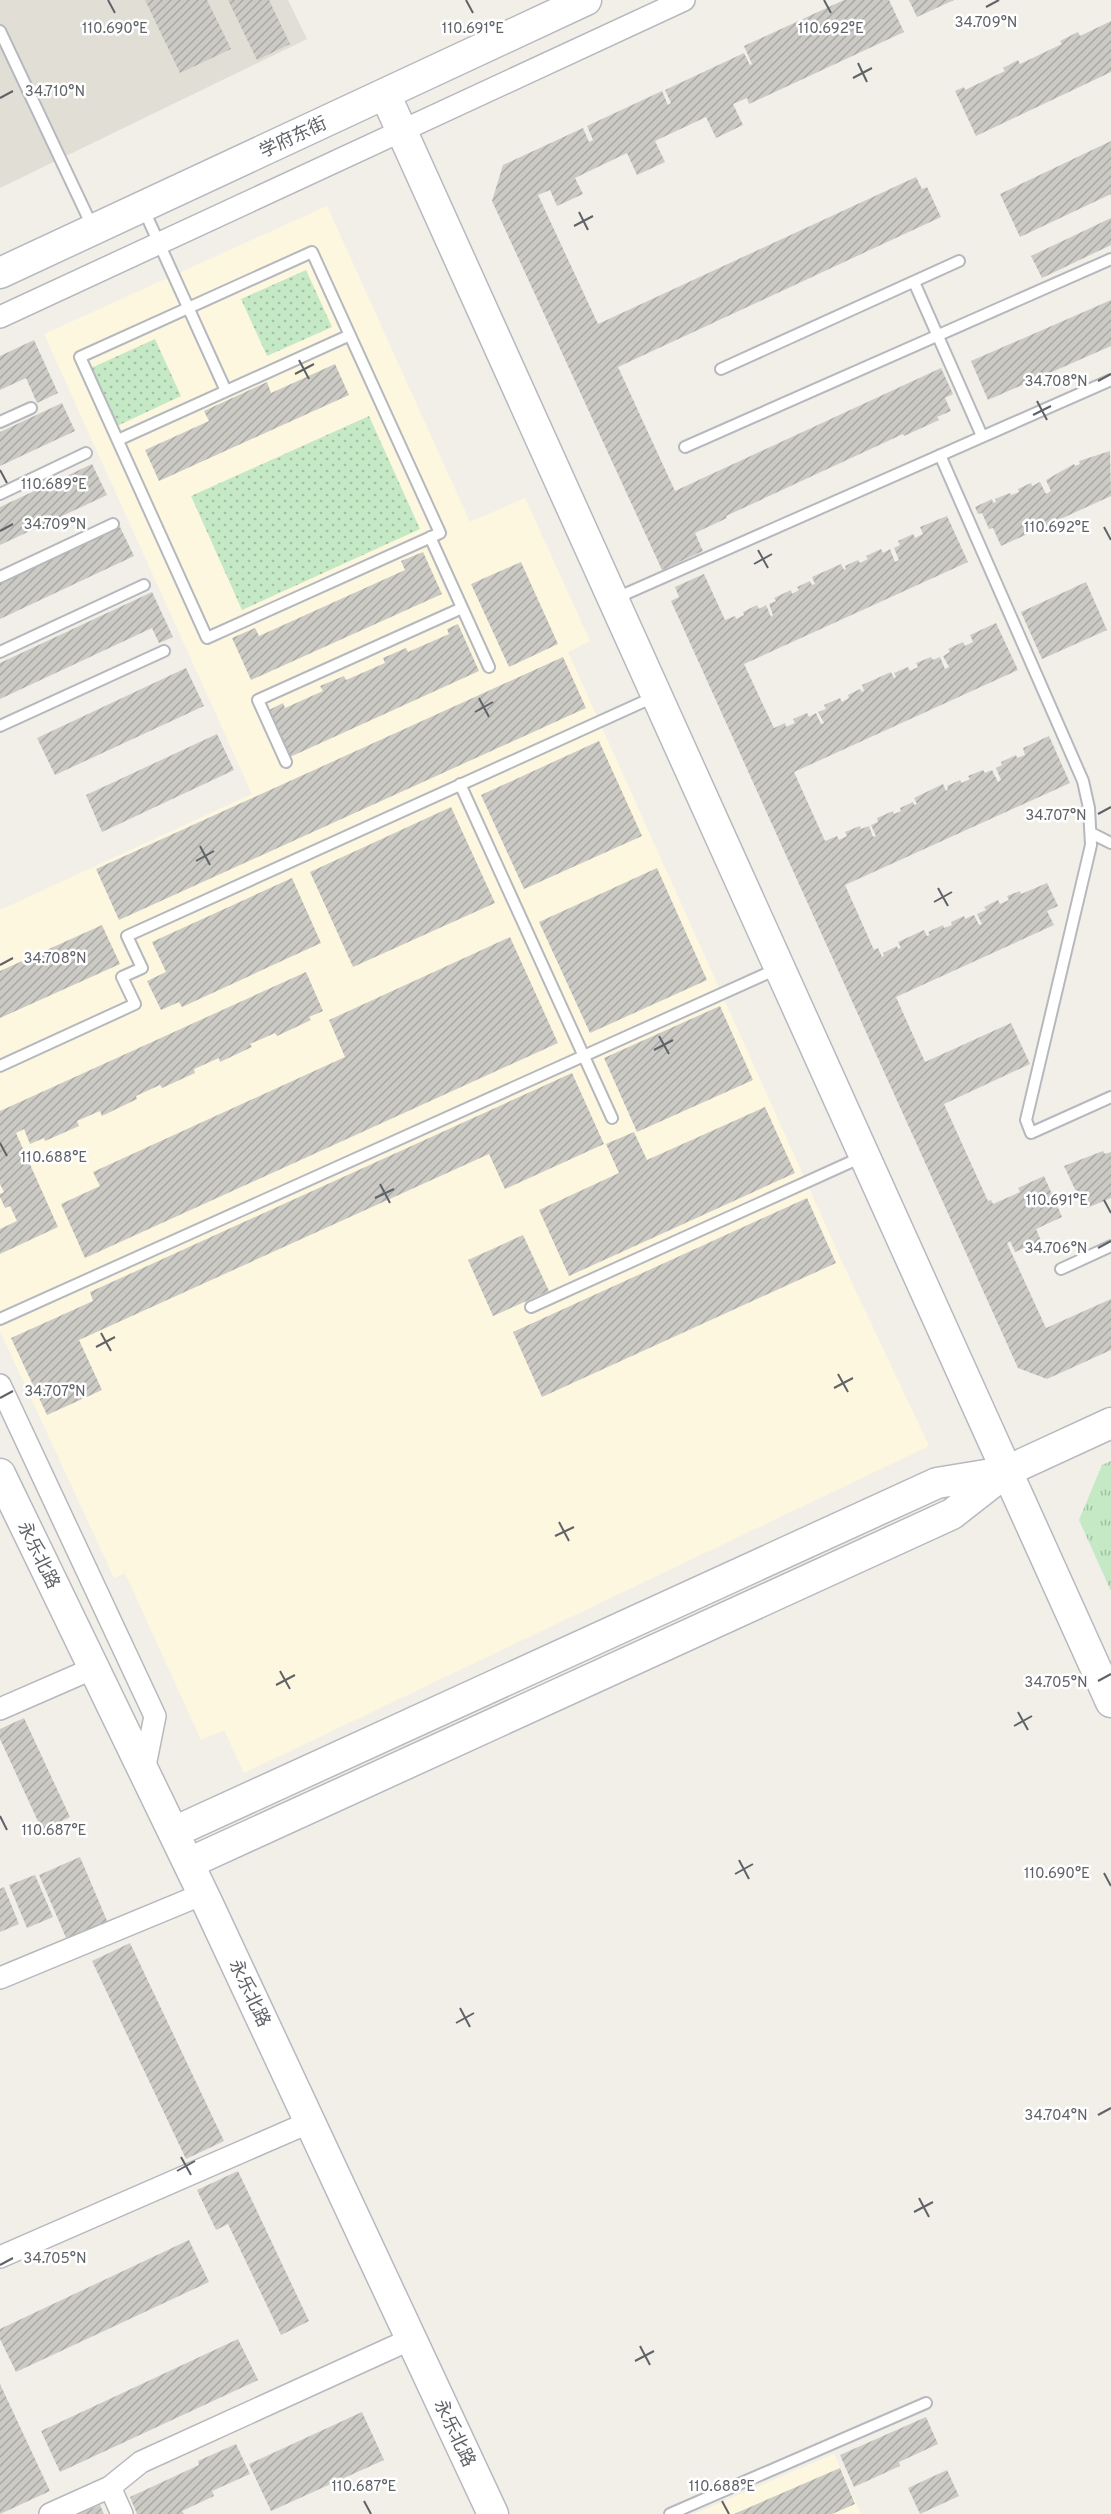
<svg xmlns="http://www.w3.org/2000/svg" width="1111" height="2514" viewBox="0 0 1111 2514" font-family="Overpass,'Noto Sans SC',sans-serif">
  <defs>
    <pattern id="grass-dots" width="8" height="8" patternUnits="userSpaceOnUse" patternTransform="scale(1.5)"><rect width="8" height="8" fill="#c5e8c5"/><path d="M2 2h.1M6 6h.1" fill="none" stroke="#a3c0a4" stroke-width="1.8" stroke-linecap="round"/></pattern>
    <pattern id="park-tufts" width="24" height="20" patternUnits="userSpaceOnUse" patternTransform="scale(1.5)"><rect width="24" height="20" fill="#c5e8c5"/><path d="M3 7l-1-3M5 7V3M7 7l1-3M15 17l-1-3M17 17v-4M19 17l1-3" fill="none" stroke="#a3c0a4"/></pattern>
    <pattern id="building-hatch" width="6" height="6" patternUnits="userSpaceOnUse" patternTransform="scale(1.5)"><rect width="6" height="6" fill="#cccac5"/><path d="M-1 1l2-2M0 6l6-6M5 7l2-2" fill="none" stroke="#a9a8a4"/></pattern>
  </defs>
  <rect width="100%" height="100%" fill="#f1efe8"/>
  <path fill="#fef7e0" d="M 327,206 L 470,522 L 525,498 L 590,641 L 568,652 L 844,1266 L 929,1446 L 244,1773 L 224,1730 L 201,1740 L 125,1573 L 114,1578 L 0,1331 L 0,910 L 252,794 L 44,334 Z
    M 834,2454 L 861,2514 L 694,2514 Z"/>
  <path fill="#e1ded6" d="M 0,0 L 288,0 L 307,39 L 0,188 Z"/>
  <path fill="url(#grass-dots)" d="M 306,270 L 332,327 L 267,356 L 241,299 Z
    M 155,339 L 181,396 L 117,426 L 91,368 Z
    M 369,416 L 420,529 L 242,610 L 191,496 Z"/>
  <path fill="url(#park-tufts)" d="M 1111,1461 L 1111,1591 L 1079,1520 L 1102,1465 Z"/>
  <path fill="url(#building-hatch)" d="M 145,0 L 207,0 L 231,49 L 180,73 Z
    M 228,0 L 269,0 L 290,44 L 257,60 Z
    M 844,0 L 889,0 L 904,32 L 749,104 L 747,98 L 733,104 L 743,125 L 716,138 L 706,117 L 655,141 L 665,162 L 637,175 L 627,153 L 575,178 L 583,194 L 557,206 L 550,190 L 538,195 L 598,324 L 916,177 L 922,189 L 927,187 L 941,217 L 618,367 L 675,491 L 941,368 L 953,394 L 945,398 L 951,411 L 937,417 L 939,420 L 904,436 L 903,434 L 726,516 L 727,518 L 695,533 L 703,551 L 662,570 L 492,201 L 503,165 L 583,128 L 589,142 L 593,140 L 587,126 L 662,91 L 668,105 L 671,103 L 665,90 L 744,53 L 750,65 L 752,64 L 744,46 Z
    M 909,0 L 954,0 L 917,17 Z
    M 1111,21 L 1111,72 L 976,136 L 955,91 L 964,87 L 965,90 L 1005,71 L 1003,68 L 1018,60 L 1020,64 L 1062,44 L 1060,41 L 1078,32 L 1080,36 Z
    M 1111,141 L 1111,194 L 1020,237 L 1000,194 Z
    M 1111,218 L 1111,245 L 1042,278 L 1031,256 Z
    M 1111,300 L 1111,346 L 988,400 L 971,361 Z
    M 34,340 L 58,393 L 37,403 L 26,378 L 0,390 L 0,356 Z
    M 335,364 L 349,395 L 159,481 L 145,450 L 209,421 L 204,411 L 267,382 L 271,393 Z
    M 62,403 L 75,431 L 0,466 L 0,432 Z
    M 1110,451 L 1111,496 L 1001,546 L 993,528 L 989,529 L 982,513 L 978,514 L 975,507 L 992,499 L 993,503 L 996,502 L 995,499 L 1010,493 L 1011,495 L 1019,492 L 1018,489 L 1031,483 L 1032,486 L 1040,482 L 1046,494 L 1051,491 L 1046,480 L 1074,464 L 1075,466 L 1080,464 L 1079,461 Z
    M 92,464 L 107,495 L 0,545 L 0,507 Z
    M 947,516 L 968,562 L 744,664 L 774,728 L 785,723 L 786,727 L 795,723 L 793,719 L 807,713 L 809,717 L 816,713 L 821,724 L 824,723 L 818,712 L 826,709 L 824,705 L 840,698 L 842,702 L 849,698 L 848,695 L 860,689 L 862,692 L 864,691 L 862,685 L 891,672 L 894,678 L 896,677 L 894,673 L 908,667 L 910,671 L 918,667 L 916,663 L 931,657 L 933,660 L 940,657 L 945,669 L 949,667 L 943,656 L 950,652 L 948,649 L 963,642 L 965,646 L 973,642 L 970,635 L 996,623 L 1018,670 L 794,772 L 825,841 L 837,836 L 839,840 L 847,836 L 845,832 L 860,826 L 861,829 L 869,826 L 873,837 L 876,836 L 871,825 L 878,822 L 877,818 L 893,811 L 894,814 L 901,811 L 900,808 L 913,802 L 914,805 L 917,804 L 914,798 L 943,784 L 946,791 L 948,789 L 947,786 L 960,780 L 962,783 L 970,779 L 968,776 L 983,770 L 985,773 L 992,770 L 998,782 L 1001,780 L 996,768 L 1002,765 L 1001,762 L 1016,755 L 1017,758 L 1025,755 L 1023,748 L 1049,736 L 1070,783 L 845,885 L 874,950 L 878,948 L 882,957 L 884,956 L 883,953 L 897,946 L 898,949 L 901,948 L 898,942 L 924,930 L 927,936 L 930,935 L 928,932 L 943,925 L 944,928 L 952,925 L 951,922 L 964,916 L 965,919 L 974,915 L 979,925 L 982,924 L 977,914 L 986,910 L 984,907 L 998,900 L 1000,904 L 1009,900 L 1007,896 L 1020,891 L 1021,894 L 1047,883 L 1058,906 L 1047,911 L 1054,925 L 896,997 L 925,1062 L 1011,1023 L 1030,1064 L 944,1104 L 988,1201 L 991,1200 L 993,1204 L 1020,1192 L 1018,1188 L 1044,1176 L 1062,1217 L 1036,1229 L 1041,1241 L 1015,1252 L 1010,1241 L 1007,1243 L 1046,1328 L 1111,1299 L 1111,1350 L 1047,1379 L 1018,1368 L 671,601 L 679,597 L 675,587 L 704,574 L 725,620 L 735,616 L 736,619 L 744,615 L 743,612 L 757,605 L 759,609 L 766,605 L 771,617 L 773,615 L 769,604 L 776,601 L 774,598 L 791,590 L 792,594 L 799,590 L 797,587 L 810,581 L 812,585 L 815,584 L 812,577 L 841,564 L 844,570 L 846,569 L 845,566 L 858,560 L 860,563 L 868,559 L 866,556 L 881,549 L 883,553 L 890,549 L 895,562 L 899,560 L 894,548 L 900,545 L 898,541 L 913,534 L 915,538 L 923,534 L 920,527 Z
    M 120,527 L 134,556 L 0,619 L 0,583 Z
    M 423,552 L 442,594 L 251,680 L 232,638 L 255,628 L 259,636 L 405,570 L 401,561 Z
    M 521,562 L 558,644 L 509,667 L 471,584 Z
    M 1086,582 L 1107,630 L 1042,659 L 1021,612 Z
    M 152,592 L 173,637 L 159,643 L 152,628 L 0,699 L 0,663 Z
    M 458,624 L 479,671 L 290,757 L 269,710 L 283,703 L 285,708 L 323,691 L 320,686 L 344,676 L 346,680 L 385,663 L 383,658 L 406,648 L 408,652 L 449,634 L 447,629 Z
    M 563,657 L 586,708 L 119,920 L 96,869 Z
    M 186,668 L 204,706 L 55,775 L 37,738 Z
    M 217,734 L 234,770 L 102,832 L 86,795 Z
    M 599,741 L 642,836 L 524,889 L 481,795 Z
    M 451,807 L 495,903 L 353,967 L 310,872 Z
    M 657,868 L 707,980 L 590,1033 L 539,922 Z
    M 292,878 L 321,943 L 182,1007 L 179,1002 L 161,1010 L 147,981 L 166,972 L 152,942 Z
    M 102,925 L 120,964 L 0,1018 L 0,971 Z
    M 510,937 L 558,1043 L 85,1258 L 61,1204 L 100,1186 L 93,1172 L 345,1057 L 329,1020 Z
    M 306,972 L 323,1011 L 309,1017 L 311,1020 L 277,1036 L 275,1033 L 250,1044 L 252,1047 L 220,1062 L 219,1058 L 194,1069 L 195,1073 L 162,1088 L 160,1085 L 136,1096 L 137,1099 L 102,1116 L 100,1111 L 77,1121 L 79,1126 L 45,1141 L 44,1138 L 30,1144 L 24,1129 L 16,1133 L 58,1227 L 0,1254 L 0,1229 L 17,1221 L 10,1206 L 5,1208 L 0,1197 L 0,1194 L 4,1192 L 0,1184 L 0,1111 Z
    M 720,1006 L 753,1080 L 637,1132 L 604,1058 Z
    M 572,1073 L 604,1144 L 505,1189 L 489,1154 L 79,1340 L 102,1390 L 47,1415 L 11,1338 L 93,1301 L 90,1292 Z
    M 765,1107 L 795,1173 L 569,1276 L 539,1210 L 619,1173 L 606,1144 L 634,1132 L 647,1160 Z
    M 1103,1151 L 1105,1154 L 1111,1152 L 1111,1198 L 1087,1208 L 1083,1199 L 1080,1200 L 1064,1166 Z
    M 807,1198 L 836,1263 L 542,1397 L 513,1332 Z
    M 523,1235 L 549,1291 L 493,1316 L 468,1260 Z
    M 24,1718 L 70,1817 L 42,1830 L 0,1739 L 0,1729 Z
    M 80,1857 L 108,1923 L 67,1940 L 39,1875 Z
    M 35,1875 L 53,1917 L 27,1928 L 9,1885 Z
    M 4,1887 L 19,1924 L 0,1932 L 0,1889 Z
    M 130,1943 L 224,2141 L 186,2159 L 92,1961 Z
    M 238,2171 L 309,2321 L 281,2335 L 228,2224 L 216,2230 L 197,2190 Z
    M 189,2240 L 209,2282 L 16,2372 L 0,2339 L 0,2329 Z
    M 238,2339 L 258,2380 L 60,2472 L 41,2431 Z
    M 0,2384 L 50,2491 L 0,2514 Z
    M 362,2412 L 384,2460 L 271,2511 L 249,2464 Z
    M 926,2417 L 938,2444 L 899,2462 L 900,2466 L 854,2487 L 840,2455 Z
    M 236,2444 L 250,2474 L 212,2491 L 214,2496 L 182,2511 L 184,2514 L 137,2514 L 130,2497 L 199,2465 L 198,2461 Z
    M 840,2468 L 855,2504 L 832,2514 L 734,2514 Z
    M 947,2470 L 959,2496 L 920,2514 L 908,2488 Z
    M 100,2505 L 104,2514 L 78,2514 Z"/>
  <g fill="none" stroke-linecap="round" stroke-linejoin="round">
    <g stroke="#b5b8bc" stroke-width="14">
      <path id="lane" d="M 0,31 L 93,228
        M 143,208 L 226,391
        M 312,252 L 440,533 L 207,638 L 80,357 Z
        M 914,282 L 982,436
        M 721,369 L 959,261
        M 0,422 L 31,408
        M 118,440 L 350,335
        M 685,447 L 1111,259
        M 940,455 L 1083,781 L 1089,808 L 1091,845 L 1026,1120 L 1031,1133 L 1111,1097
        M 0,494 L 86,453
        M 430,537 L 489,667
        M 0,577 L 113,524
        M 614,599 L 1111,380
        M 0,652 L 144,585
        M 0,726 L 164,651
        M 286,762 L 258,700 L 462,608
        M 460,784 L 612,1118
        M 1091,833 L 1111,843
        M 0,1066 L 135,1004 L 122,977 L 142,968 L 127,936 L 656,696
        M 1061,1269 L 1111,1246
        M 531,1307 L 864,1156
        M 0,1319 L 779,968
        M 670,2514 L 926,2403"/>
    </g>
    <g stroke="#b5b8bc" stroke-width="24">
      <path id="street" d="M 0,317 L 684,0
        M 0,1385 L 155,1716 L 144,1771
        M 0,1709 L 94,1668
        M 0,1978 L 203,1894
        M 0,2257 L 310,2122
        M 110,2487 L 122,2514
        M 50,2514 L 110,2487 L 141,2462 L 411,2339"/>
    </g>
    <g stroke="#b6babf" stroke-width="33">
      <path id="secondary" d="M 385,94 L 1111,1702
        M 0,273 L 586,0
        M 0,1474 L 207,1902 L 493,2514
        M 174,1832 L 937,1483 L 1004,1472
        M 189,1863 L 952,1514 L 1007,1471 L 1111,1423"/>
    </g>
    <use href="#lane" stroke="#fff" stroke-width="10"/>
    <use href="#street" stroke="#fff" stroke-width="21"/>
    <use href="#secondary" stroke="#fff" stroke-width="30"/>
  </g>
  <path fill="none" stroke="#5f6368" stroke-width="2" d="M 108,0 L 115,13M 466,0 L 473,13M 824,0 L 831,13M 986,7 L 999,0M 858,63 L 867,82M 853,78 L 872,68M 0,98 L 13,91M 579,212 L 588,230M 574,226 L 593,216M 299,360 L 309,379M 295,374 L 314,364M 1098,381 L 1111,374M 1037,401 L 1047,420M 1033,415 L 1051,406M 0,470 L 7,483M 1104,527 L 1111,540M 0,531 L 13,524M 758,550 L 768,568M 754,564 L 772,554M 479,698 L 489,717M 475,712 L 493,702M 1098,814 L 1111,807M 200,846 L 210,865M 196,861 L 214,851M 938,888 L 948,906M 934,902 L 952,892M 0,965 L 13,958M 659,1036 L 669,1054M 654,1050 L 673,1040M 0,1143 L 7,1156M 380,1184 L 390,1203M 375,1198 L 394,1189M 1104,1200 L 1111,1213M 1098,1248 L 1111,1241M 101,1333 L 111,1351M 96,1347 L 115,1337M 838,1374 L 848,1392M 834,1388 L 853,1378M 0,1398 L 13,1391M 559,1522 L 569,1541M 555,1536 L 574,1527M 280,1671 L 290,1689M 1098,1681 L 1111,1674M 276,1685 L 295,1675M 1018,1712 L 1028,1730M 1014,1726 L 1032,1716M 0,1816 L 7,1830M 739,1860 L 749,1879M 1104,1873 L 1111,1886M 735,1874 L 753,1864M 460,2008 L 470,2027M 456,2023 L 474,2013M 1098,2115 L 1111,2108M 181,2157 L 191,2175M 177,2171 L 195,2161M 919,2198 L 929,2217M 914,2212 L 933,2202M 0,2265 L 13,2258M 640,2346 L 650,2365M 635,2361 L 654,2351M 364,2501 L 371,2514M 722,2501 L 729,2514"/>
  <g text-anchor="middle" stroke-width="5" stroke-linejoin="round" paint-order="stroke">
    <g font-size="18" fill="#5f6368" stroke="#fff">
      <text transform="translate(293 137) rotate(-25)" y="6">学府东街</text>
      <text transform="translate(39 1555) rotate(64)" y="6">永乐北路</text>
      <text transform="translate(250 1993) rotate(65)" y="6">永乐北路</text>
      <text transform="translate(455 2433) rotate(65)" y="6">永乐北路</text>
    </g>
  </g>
  <g font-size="15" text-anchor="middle" fill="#5f6368" stroke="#fff" stroke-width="5" stroke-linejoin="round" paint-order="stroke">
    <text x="986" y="27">34.709°N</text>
    <text x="115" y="33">110.690°E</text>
    <text x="473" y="33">110.691°E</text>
    <text x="831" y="33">110.692°E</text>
    <text x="55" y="96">34.710°N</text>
    <text x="1056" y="386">34.708°N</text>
    <text x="54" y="489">110.689°E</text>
    <text x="55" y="529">34.709°N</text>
    <text x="1057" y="532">110.692°E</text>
    <text x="1056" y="820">34.707°N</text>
    <text x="55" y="963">34.708°N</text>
    <text x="54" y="1162">110.688°E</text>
    <text x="1057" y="1205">110.691°E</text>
    <text x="1056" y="1253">34.706°N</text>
    <text x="55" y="1396">34.707°N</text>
    <text x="1056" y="1687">34.705°N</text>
    <text x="54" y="1835">110.687°E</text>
    <text x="1057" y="1878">110.690°E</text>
    <text x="1056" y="2120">34.704°N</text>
    <text x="55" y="2263">34.705°N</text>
    <text x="364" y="2491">110.687°E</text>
    <text x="722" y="2491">110.688°E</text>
  </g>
</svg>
